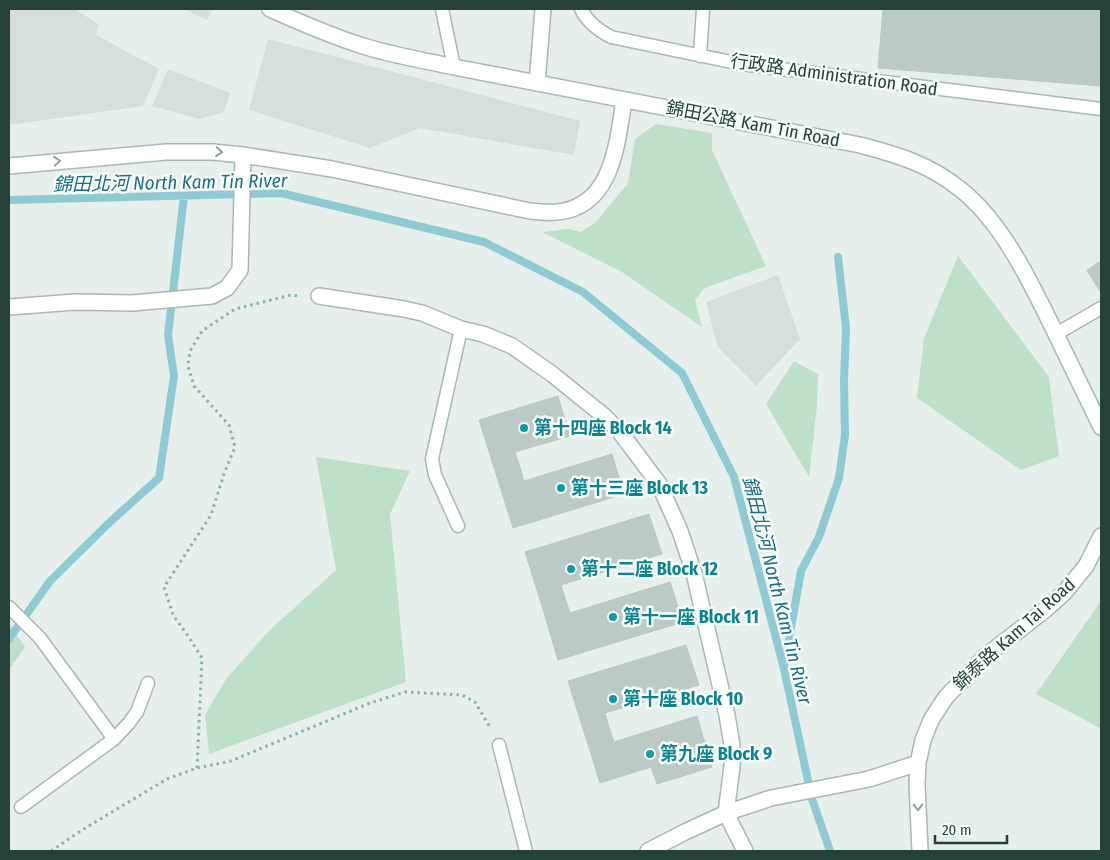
<svg xmlns="http://www.w3.org/2000/svg" width="1110" height="860" viewBox="0 0 1110 860" font-family="'Fira Sans Condensed','Noto Sans TC',sans-serif">
  <rect width="100%" height="100%" fill="#e6efeb"/>
  <path fill="#d4dfda" d="M 10,9 L 75,9 L 99,25 L 96,35 L 159,69 L 143,106 L 9,125 L 9,10 Z
    M 183,9 L 213,9 L 207,20 Z
    M 268,39 L 580,121 L 574,155 L 420,128 L 370,148 L 249,110 Z
    M 168,69 L 230,93 L 224,112 L 200,119 L 152,106 Z
    M 778,275 L 800,339 L 756,386 L 718,347 L 706,302 Z"/>
  <path fill="#bfe0c8" d="M 656,124 L 712,133 L 712,150 L 766,266 L 704,288 L 695,300 L 702,327 L 622,272 L 542,232 L 569,229 L 581,232 L 596,222 L 628,183 L 635,139 Z
    M 958,256 L 1049,377 L 1059,456 L 1021,470 L 917,398 L 924,338 Z
    M 794,361 L 818,374 L 817,406 L 809,477 L 766,404 Z
    M 316,457 L 410,471 L 390,514 L 406,682 L 209,754 L 205,715 L 226,679 L 270,630 L 336,570 Z
    M 1101,601 L 1101,730 L 1098,727 L 1036,694 Z
    M 9,623 L 25,647 L 9,670 Z"/>
  <g fill="none" stroke-linecap="round" stroke-linejoin="round">
    <path stroke="#8ec9d4" stroke-width="8" d="M 9,200 L 281,193 L 484,242 L 583,292 L 682,373 L 734,477 L 784,669 L 812,799 L 830,851
      M 9,639 L 50,581 L 111,521 L 159,478 L 174,376 L 168,335 L 184,196
      M 784,667 L 801,571 L 819,537 L 839,478 L 845,435 L 844,381 L 846,328 L 838,257"/>
  </g>
  <path fill="#bbcac4" stroke="#b8c9c2" d="M 883,9 L 1101,9 L 1101,86 L 878,68 Z
    M 1101,261 L 1101,293 L 1087,270 Z
    M 558,396 L 570,436 L 515,452 L 520,467 L 496,474 L 479,420 Z
    M 612,454 L 624,494 L 513,528 L 496,474 L 520,467 L 524,481 Z
    M 649,514 L 662,554 L 561,585 L 565,598 L 542,606 L 525,552 Z
    M 670,582 L 683,622 L 558,660 L 542,606 L 565,598 L 570,613 Z
    M 686,645 L 699,685 L 605,713 L 609,727 L 585,735 L 568,681 Z
    M 697,716 L 712,767 L 657,784 L 651,767 L 600,783 L 585,735 L 609,727 L 614,742 Z"/>
  <g fill="none" stroke-linecap="round" stroke-linejoin="round">
    <g stroke="#a8b8b2" stroke-width="15">
      <path id="service" d="M 442,9 L 454,67
        M 581,9 C 587,22 598,30 611,37 L 741,64 L 1101,109
        M 700,56 L 703,9
        M 1056,334 L 1101,308
        M 458,526 L 435,475 L 432,459 L 461,329
        M 9,607 L 40,638 L 114,739
        M 499,745 L 526,851
        M 21,807 L 114,739 L 129,723 L 137,712 L 148,683"/>
    </g>
    <g stroke="#a8b8b2" stroke-width="18">
      <path id="minor" d="M 537,83 L 543,9
        M 9,166 L 166,152 L 213,152 L 243,155 L 332,169 L 530,211 C 539,212 548,213 557,212 C 613,207 617,143 624,100
        M 319,296 L 404,309 L 422,313 L 461,329 L 483,334 L 512,346 L 552,374 L 604,416 L 620,432 L 659,484 L 680,531 L 694,573 L 727,715 L 732,745 L 732,767 L 726,813
        M 9,307 L 75,302 L 132,303 L 212,296 L 227,288 L 240,270 L 243,155
        M 726,813 L 745,851
        M 648,851 L 685,832 L 726,813 L 771,798 L 869,779 L 918,763
        M 920,851 L 917,784 L 918,763 L 923,740 L 931,720 L 946,697 L 987,655 L 1045,610 L 1064,593 L 1086,566 L 1101,536"/>
    </g>
    <g stroke="#a4bbb3" stroke-width="18">
      <path id="secondary" d="M 270,9 C 299,22 329,35 360,45 C 390,55 423,60 454,67 L 860,145 C 898,155 929,164 960,189 C 1002,222 1030,281 1053,328 C 1069,361 1085,394 1101,427"/>
    </g>
    <path stroke="#86b3a5" stroke-width="3" stroke-dasharray="2.5 4" stroke-linecap="butt" d="M 197,768 L 202,658 L 188,636 L 173,615 L 164,587 L 211,515 L 224,474 L 235,447 L 229,425 L 194,386 L 188,366 L 190,351 L 202,331 L 235,309 L 291,295 L 299,296
      M 51,851 L 82,830 L 167,779 L 197,768 L 231,761 L 370,703 L 405,692 L 462,695 L 475,702 L 491,729"/>
    <use href="#service" stroke="#fff" stroke-width="12"/>
    <use href="#minor" stroke="#fff" stroke-width="15"/>
    <use href="#secondary" stroke="#fff" stroke-width="15"/>
  </g>
  <defs><path id="oneway-chevron" d="M-2-3.5L2.5 0L-2 3.5" fill="none" stroke-width="1.6" stroke-linecap="round" stroke-linejoin="round" transform="scale(1.25)"/></defs>
  <g stroke="#92a09c">
    <use href="#oneway-chevron" transform="translate(219 152) rotate(5)"/>
    <use href="#oneway-chevron" transform="translate(57 161) rotate(-5)"/>
    <use href="#oneway-chevron" transform="translate(918 807) rotate(88)"/>
  </g>
  <g fill="#0f9aa8" stroke="#f7fbf9" stroke-width="2">
    <circle cx="524" cy="428" r="5"/>
    <circle cx="561" cy="488" r="5"/>
    <circle cx="571" cy="569" r="5"/>
    <circle cx="613" cy="617" r="5"/>
    <circle cx="613" cy="699" r="5"/>
    <circle cx="650" cy="754" r="5"/>
  </g>
  <g text-anchor="middle" stroke-width="5" stroke-linejoin="round" paint-order="stroke">
    <g font-size="18" fill="#24423a" stroke="#f7fbf9">
      <text transform="translate(834 75) rotate(8)" y="6">行政路 Administration Road</text>
      <text transform="translate(753 124) rotate(11)" y="6">錦田公路 Kam Tin Road</text>
      <text transform="translate(1014 634) rotate(-42)" y="6">錦泰路 Kam Tai Road</text>
    </g>
    <g font-size="18" font-weight="bold" fill="#0d838f" stroke="#f7fbf9" text-anchor="start">
      <text x="534" y="434">第十四座 Block 14</text>
      <text x="571" y="494">第十三座 Block 13</text>
      <text x="581" y="575">第十二座 Block 12</text>
      <text x="623" y="623">第十一座 Block 11</text>
      <text x="623" y="705">第十座 Block 10</text>
      <text x="660" y="760">第九座 Block 9</text>
    </g>
    <g font-size="19" font-style="italic" fill="#1c6f80" stroke="#f7fbf9">
      <text transform="translate(170 182) rotate(-1)" y="7">錦田北河 North Kam Tin River</text>
      <text transform="translate(778 590) rotate(76)" y="7">錦田北河 North Kam Tin River</text>
    </g>
  </g>
  <rect width="1110" height="860" fill="none" stroke="#24423a" stroke-width="20"/>
  <path d="M935 835v8h72v-8" fill="none" stroke="#24423a" stroke-width="2.5"/>
  <text x="942" y="835" font-size="15" fill="#24423a" stroke="#f7fbf9" stroke-width="4" paint-order="stroke">20 m</text>
</svg>
